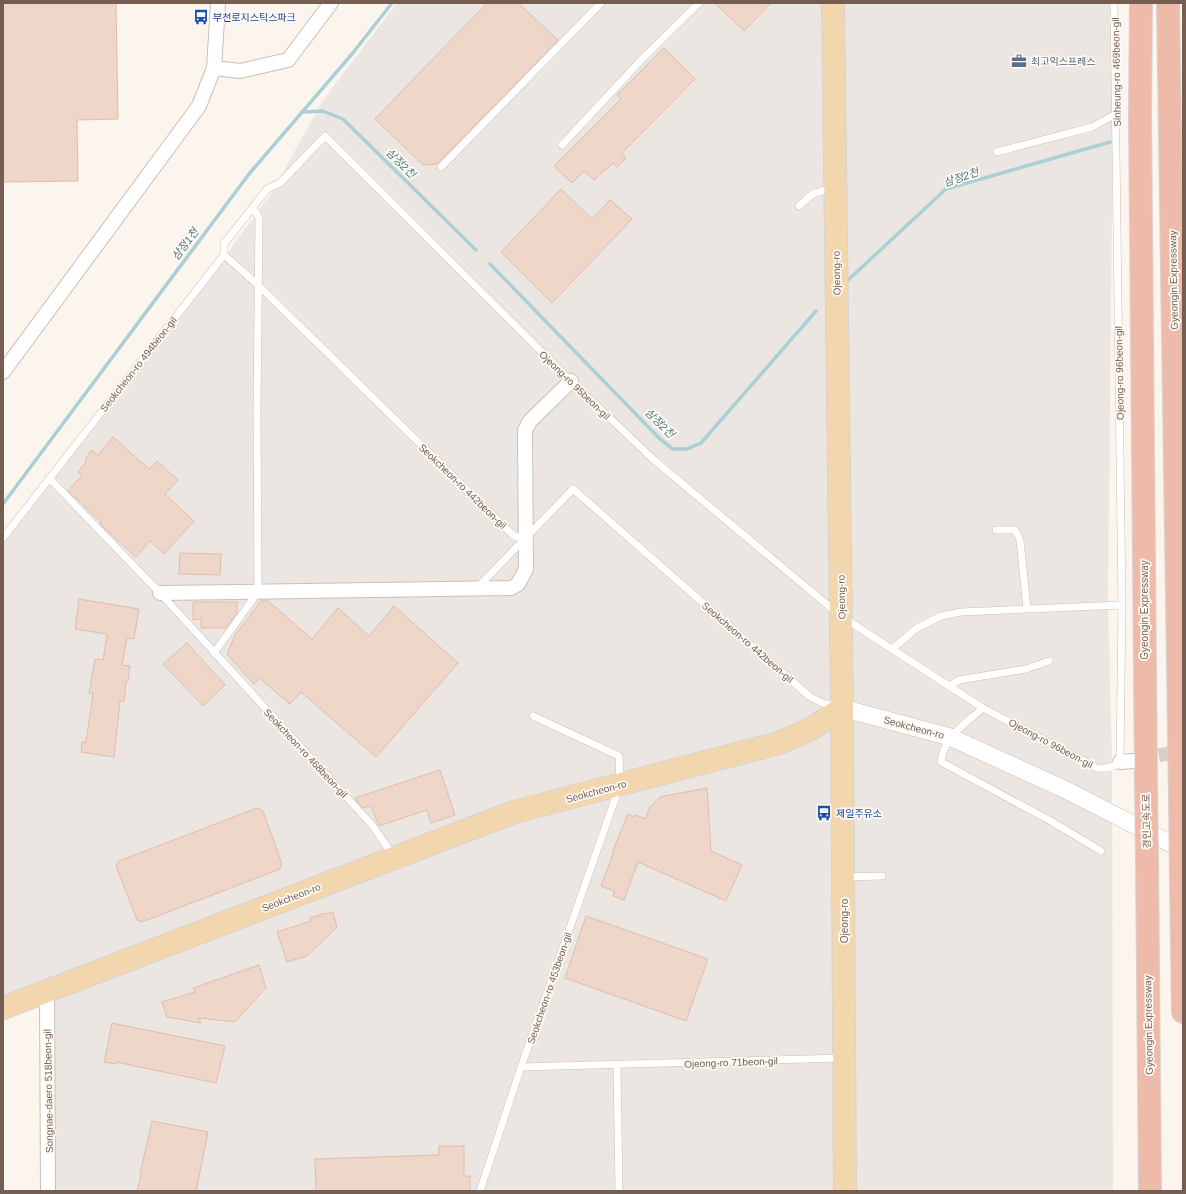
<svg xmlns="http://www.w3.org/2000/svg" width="1186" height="1194" viewBox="0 0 1186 1194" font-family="Helvetica,'Noto Sans KR',sans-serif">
  <rect width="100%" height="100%" fill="#fbf5ee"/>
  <path fill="#ece6e2" d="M 397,3 L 1114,3 L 1108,603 L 1112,762 L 1113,1191 L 49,1191 L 47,991 L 3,1008 L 3,540 L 229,251 L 272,192 L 323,100 Z"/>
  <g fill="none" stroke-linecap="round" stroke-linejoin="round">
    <path stroke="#aacfd4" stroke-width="3.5" d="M 303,112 L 323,111 L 343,119 L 476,250
      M 490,264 L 660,439 L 673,449 L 687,449 L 701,443 L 816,311
      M 847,281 L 946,189 L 1110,142
      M 3,504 L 249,174 L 352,54 L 392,3"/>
  </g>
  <path fill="#eed6c8" stroke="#dfbcaa" d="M 3,3 L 116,3 L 118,119 L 77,120 L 78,181 L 3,182 Z
    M 487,3 L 518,3 L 558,40 L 437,164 L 423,165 L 375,119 Z
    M 715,3 L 771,3 L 744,31 Z
    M 664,48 L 695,79 L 622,153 L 626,158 L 617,167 L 613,163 L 594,180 L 584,171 L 572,183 L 554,166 L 621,99 L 617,95 Z
    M 561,189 L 592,219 L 610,200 L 632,219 L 552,303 L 501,252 Z
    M 113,437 L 149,469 L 157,461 L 178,480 L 165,494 L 194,521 L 164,554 L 150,541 L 136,557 L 104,528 L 100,523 L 101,522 L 68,491 L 82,475 L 78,472 L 86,462 L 85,460 L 91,450 L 98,455 Z
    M 180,553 L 221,554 L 220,575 L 179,574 Z
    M 79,599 L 139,609 L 134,639 L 127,638 L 122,665 L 130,666 L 128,681 L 126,681 L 124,701 L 120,701 L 114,757 L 81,752 L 82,742 L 86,742 L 93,694 L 89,693 L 95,659 L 103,660 L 107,634 L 75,629 Z
    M 261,601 L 268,601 L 312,639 L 338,608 L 369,636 L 394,606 L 458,663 L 376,757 L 301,692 L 290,704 L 259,678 L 254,684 L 227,654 L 235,635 Z
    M 193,602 L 237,602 L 237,613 L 226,628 L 201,628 L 201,619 L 193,620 Z
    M 187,643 L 225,685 L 203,706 L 163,664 Z
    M 440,770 L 455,815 L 431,823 L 427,810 L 379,826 L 371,806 L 363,808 L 356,800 L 355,798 Z
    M 707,788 L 711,851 L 742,865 L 726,901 L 638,862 L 624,900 L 613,896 L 614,891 L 601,886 L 614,851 L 613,850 L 628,814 L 634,817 L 635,815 L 645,819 L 650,807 L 659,798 L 664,796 Z
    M 257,808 L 263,811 L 282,864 L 280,869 L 142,922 L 137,920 L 116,866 L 119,861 Z
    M 333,912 L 337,927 L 307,956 L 287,962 L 277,932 L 311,921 L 310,918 L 326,913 L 327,914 Z
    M 586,916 L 708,959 L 686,1021 L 565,978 Z
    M 259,965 L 266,988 L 235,1022 L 199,1018 L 201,1023 L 167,1017 L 162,1002 L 195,992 L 193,988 Z
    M 112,1023 L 225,1046 L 216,1083 L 116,1062 L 116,1064 L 104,1062 Z
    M 152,1121 L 208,1132 L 196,1191 L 137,1191 L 141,1175 L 140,1174 Z
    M 439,1146 L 464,1146 L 464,1176 L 470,1176 L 470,1191 L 316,1191 L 315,1159 L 439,1155 Z"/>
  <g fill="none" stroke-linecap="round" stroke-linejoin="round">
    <path stroke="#dacfc7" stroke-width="14" stroke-dasharray="14 7" stroke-linecap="butt" d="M 1138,759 L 1183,751"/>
    <g stroke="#cdbeb4" stroke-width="8">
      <path id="service" d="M 562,145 L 643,58 L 699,3
        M 997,152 L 1092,127 L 1116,114
        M 441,167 L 601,3
        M 799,206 C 812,194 815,190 833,190
        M 224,255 L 258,285 L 514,536 L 525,539
        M 49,478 L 160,593 L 372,825 L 388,848 L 392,857
        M 996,530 L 1015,530 L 1020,540 L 1027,609
        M 3,538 L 224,255 L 224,244 L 267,189 L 280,183 L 325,136 L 571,381 L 654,460 L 836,612
        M 478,587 L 573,489 L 809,696 L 822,703 L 836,706
        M 844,618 L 983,708 L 1097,768 C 1106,769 1113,768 1120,762 L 1122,605 L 1114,3
        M 892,649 L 917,628 L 941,616 L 961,612 L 1122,605
        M 214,653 L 258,592 L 257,410 L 259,219 L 257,213 L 252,209
        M 950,686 L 959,680 L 1026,669 L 1049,661
        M 983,708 C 966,723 943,737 941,762 L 1049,820 L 1101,851
        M 846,877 L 882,876
        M 617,1065 L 619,1191
        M 521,1067 L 842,1058
        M 480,1191 L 521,1067 L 620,785 L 619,756 L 533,716"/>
    </g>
    <g stroke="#cdbeb4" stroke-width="16">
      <path id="minor" d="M 214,68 L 240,71 L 288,60 L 331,3
        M 3,372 L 199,106 L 214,68 L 218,3
        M 160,593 L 511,588 L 518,584 L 526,569 L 525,430 L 530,421 L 571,381
        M 1120,762 L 1132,761
        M 47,991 L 48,1191"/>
    </g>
    <g stroke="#cdbeb4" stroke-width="18">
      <path id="tertiary" d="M 842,708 L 950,737 L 1066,790 L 1183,850"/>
    </g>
    <g stroke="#d8d2cf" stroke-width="24">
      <path id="primary" d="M 833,3 L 842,708 L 845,1191
        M 3,1008 L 514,812 L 779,743 L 811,729 L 842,708"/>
    </g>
    <g stroke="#d8d2cf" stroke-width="24">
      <path id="motorway" d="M 1141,3 L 1140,114 L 1146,784
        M 1168,3 L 1180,797
        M 1147,858 L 1150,1191
        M 1181,878 L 1183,1012"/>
    </g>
    <use href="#service" stroke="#fff" stroke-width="7"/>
    <use href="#minor" stroke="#fff" stroke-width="14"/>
    <use href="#tertiary" stroke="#fff" stroke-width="17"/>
    <use href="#primary" stroke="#f2d7ae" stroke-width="22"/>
    <use href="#motorway" stroke="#eebbab" stroke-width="22"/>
    <g stroke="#d8d2cf" stroke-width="24" stroke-linecap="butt">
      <path id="motorway-bridge" d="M 1146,784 L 1147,858
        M 1180,797 L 1181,878"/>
    </g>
    <use href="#motorway-bridge" stroke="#eebbab" stroke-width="22"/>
  </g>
  <defs>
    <g id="bus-bare" transform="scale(1.2)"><path d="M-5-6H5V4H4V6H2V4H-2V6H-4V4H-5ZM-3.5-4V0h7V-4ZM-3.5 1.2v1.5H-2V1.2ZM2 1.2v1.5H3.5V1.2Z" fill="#1a4fb4" stroke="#fefaf4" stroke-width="2.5" paint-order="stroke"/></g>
    <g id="office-bare" transform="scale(1.2)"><path d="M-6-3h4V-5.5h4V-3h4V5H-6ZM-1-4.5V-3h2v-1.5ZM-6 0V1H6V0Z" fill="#5c6f8a" stroke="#fefaf4" stroke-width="2.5" paint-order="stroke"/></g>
  </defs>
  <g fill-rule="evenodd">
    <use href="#bus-bare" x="201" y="17"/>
    <use href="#office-bare" x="1019" y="61"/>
    <use href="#bus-bare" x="824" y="813"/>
  </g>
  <g text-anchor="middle" stroke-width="3.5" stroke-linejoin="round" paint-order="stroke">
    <g font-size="10" fill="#164399" stroke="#fefaf4" text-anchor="start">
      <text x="213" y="21">부천로지스틱스파크</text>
      <text x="836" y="817">제일주유소</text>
    </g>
    <g font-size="10" fill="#4e5e75" stroke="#fefaf4" text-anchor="start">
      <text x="1031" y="65">최고익스프레스</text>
    </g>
    <g font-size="10" fill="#755d52" stroke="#fefaf4">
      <text transform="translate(1116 72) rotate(-91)" y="4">Sinheung-ro 469beon-gil</text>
      <text transform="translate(836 273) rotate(-91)" y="4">Ojeong-ro</text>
      <text transform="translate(1173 280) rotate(-91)" y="4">Gyeongin Expressway</text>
      <text transform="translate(138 364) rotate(-52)" y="4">Seokcheon-ro 494beon-gil</text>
      <text transform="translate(1119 373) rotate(-91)" y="4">Ojeong-ro 96beon-gil</text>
      <text transform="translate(575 385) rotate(44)" y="4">Ojeong-ro 95beon-gil</text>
      <text transform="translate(463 486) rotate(44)" y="4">Seokcheon-ro 442beon-gil</text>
      <text transform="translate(841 597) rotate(-91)" y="4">Ojeong-ro</text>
      <text transform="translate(1144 610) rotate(-90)" y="4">Gyeongin Expressway</text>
      <text transform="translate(748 642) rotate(41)" y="4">Seokcheon-ro 442beon-gil</text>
      <text transform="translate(914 727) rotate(15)" y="4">Seokcheon-ro</text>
      <text transform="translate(1051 743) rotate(28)" y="4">Ojeong-ro 96beon-gil</text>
      <text transform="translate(306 753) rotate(47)" y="4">Seokcheon-ro 468beon-gil</text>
      <text transform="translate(596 791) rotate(-15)" y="4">Seokcheon-ro</text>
      <text transform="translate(1146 821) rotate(-91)" y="4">경인고속도로</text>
      <text transform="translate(291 897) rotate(-21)" y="4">Seokcheon-ro</text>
      <text transform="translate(844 921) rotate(-90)" y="4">Ojeong-ro</text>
      <text transform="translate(549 988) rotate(-71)" y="4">Seokcheon-ro 453beon-gil</text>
      <text transform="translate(1148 1025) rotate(-91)" y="4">Gyeongin Expressway</text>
      <text transform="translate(731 1062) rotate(-2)" y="4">Ojeong-ro 71beon-gil</text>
      <text transform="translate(48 1091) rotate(-91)" y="4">Songnae-daero 518beon-gil</text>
    </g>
    <g font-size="11" font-style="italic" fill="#4a777f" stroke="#fefaf4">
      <text transform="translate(401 163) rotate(45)" y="4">삼정2천</text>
      <text transform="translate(961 177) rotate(-19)" y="4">삼정2천</text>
      <text transform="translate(185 244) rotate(-53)" y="4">삼정1천</text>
      <text transform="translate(660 423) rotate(45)" y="4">삼정2천</text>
    </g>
  </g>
  <rect width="1186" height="1194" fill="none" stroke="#755d52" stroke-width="8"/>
</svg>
